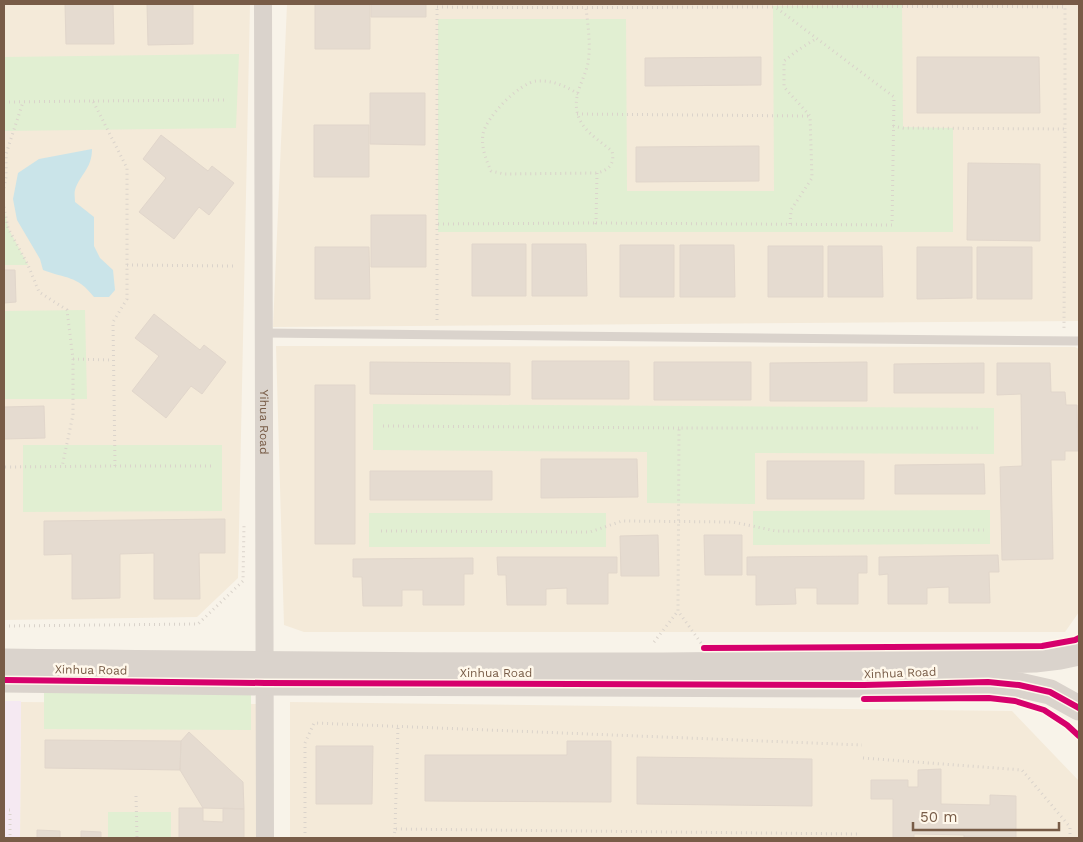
<svg xmlns="http://www.w3.org/2000/svg" width="1083" height="842" viewBox="0 0 1083 842" font-family="'Work Sans',sans-serif">
  <rect width="100%" height="100%" fill="#f8f3e9"/>
  <path fill="#f4ead9" d="M 4,4 L 250,4 L 238,578 L 197,617 L 4,620 Z
    M 287,4 L 1079,4 L 1079,321 L 273,327 Z
    M 276,346 L 1075,347 L 1079,349 L 1079,612 L 1065,632 L 304,632 L 284,625 Z
    M 21,702 L 258,704 L 257,838 L 20,838 Z
    M 290,702 L 1012,711 L 1079,781 L 1079,838 L 290,838 Z"/>
  <path fill="#f5e9f2" d="M 4,701 L 21,701 L 20,838 L 4,838 Z"/>
  <path fill="#e1efd2" d="M 902,5 L 903,127 L 953,128 L 953,232 L 438,232 L 438,19 L 626,19 L 627,191 L 774,191 L 773,6 Z
    M 239,54 L 236,128 L 4,131 L 4,57 Z
    M 4,207 L 8,228 L 28,265 L 4,265 Z
    M 85,310 L 87,399 L 4,399 L 4,311 Z
    M 373,404 L 994,408 L 994,454 L 755,453 L 755,504 L 647,503 L 647,452 L 373,450 Z
    M 23,445 L 222,445 L 222,511 L 23,512 Z
    M 990,510 L 990,544 L 753,545 L 753,511 Z
    M 369,513 L 606,513 L 606,547 L 369,547 Z
    M 44,690 L 251,691 L 251,730 L 44,729 Z
    M 108,812 L 171,812 L 171,838 L 108,838 Z"/>
  <path fill="#cae4e9" d="M 92,149 C 92,169 80,174 75,190 C 74,194 75,198 75,202 L 94,217 L 94,246 L 100,258 L 113,270 L 115,290 L 109,297 L 94,297 C 77,275 66,279 43,270 L 40,259 L 17,220 L 13,199 L 18,173 L 39,159 Z"/>
  <path fill="#e5dbd0" stroke="#e1d6cb" d="M 65,4 L 113,4 L 114,44 L 66,44 Z
    M 147,4 L 193,4 L 193,44 L 148,45 Z
    M 315,4 L 370,4 L 370,49 L 315,49 Z
    M 371,4 L 426,4 L 426,17 L 371,17 Z
    M 761,57 L 761,85 L 645,86 L 645,58 Z
    M 917,57 L 1039,57 L 1040,113 L 917,113 Z
    M 370,93 L 425,93 L 425,145 L 370,144 Z
    M 314,125 L 369,125 L 369,177 L 314,177 Z
    M 161,135 L 208,171 L 212,166 L 234,183 L 209,215 L 199,207 L 174,239 L 139,212 L 166,178 L 143,159 Z
    M 759,146 L 759,181 L 636,182 L 636,147 Z
    M 968,163 L 1040,164 L 1040,241 L 967,240 Z
    M 371,215 L 426,215 L 426,267 L 371,267 Z
    M 472,244 L 526,244 L 526,296 L 472,296 Z
    M 532,244 L 586,244 L 587,296 L 532,296 Z
    M 620,245 L 674,245 L 674,297 L 620,297 Z
    M 680,245 L 734,245 L 735,297 L 680,297 Z
    M 768,246 L 823,246 L 823,297 L 768,297 Z
    M 828,246 L 882,246 L 883,297 L 828,297 Z
    M 315,247 L 369,247 L 370,299 L 315,299 Z
    M 917,247 L 972,247 L 972,298 L 917,299 Z
    M 977,247 L 1032,247 L 1032,299 L 977,299 Z
    M 4,270 L 15,270 L 16,302 L 4,303 Z
    M 154,314 L 200,350 L 204,345 L 226,362 L 202,394 L 191,386 L 166,418 L 132,391 L 159,356 L 135,338 Z
    M 532,361 L 629,361 L 629,399 L 532,399 Z
    M 370,362 L 510,363 L 510,395 L 370,394 Z
    M 654,362 L 751,362 L 751,400 L 654,400 Z
    M 867,362 L 867,401 L 770,401 L 770,363 Z
    M 984,363 L 984,393 L 894,393 L 894,364 Z
    M 997,363 L 1050,363 L 1051,392 L 1065,392 L 1066,405 L 1077,405 L 1078,451 L 1065,451 L 1065,460 L 1051,460 L 1053,559 L 1002,560 L 1000,467 L 1022,466 L 1021,394 L 997,395 Z
    M 315,385 L 355,385 L 355,544 L 315,544 Z
    M 44,406 L 45,438 L 4,439 L 4,407 Z
    M 541,459 L 637,459 L 638,497 L 541,498 Z
    M 767,461 L 864,461 L 864,499 L 767,499 Z
    M 984,464 L 985,494 L 895,494 L 895,465 Z
    M 370,471 L 492,471 L 492,500 L 370,500 Z
    M 225,519 L 225,553 L 199,553 L 200,599 L 154,599 L 154,553 L 120,554 L 120,598 L 72,599 L 72,554 L 44,555 L 44,521 Z
    M 658,535 L 659,576 L 621,576 L 620,536 Z
    M 704,535 L 742,535 L 742,575 L 705,575 Z
    M 998,555 L 999,572 L 989,572 L 990,603 L 949,603 L 949,587 L 927,588 L 927,604 L 888,604 L 888,574 L 879,575 L 879,557 Z
    M 867,556 L 867,573 L 858,573 L 858,604 L 817,604 L 817,588 L 795,588 L 796,604 L 756,605 L 756,575 L 747,575 L 747,557 Z
    M 497,557 L 617,557 L 617,573 L 608,573 L 608,604 L 567,604 L 567,588 L 546,589 L 546,605 L 507,605 L 506,575 L 498,575 Z
    M 473,558 L 473,574 L 464,574 L 464,605 L 423,605 L 423,590 L 402,590 L 402,606 L 363,606 L 362,577 L 353,577 L 353,559 Z
    M 189,732 L 243,782 L 244,809 L 203,808 L 180,770 L 181,741 Z
    M 45,740 L 181,741 L 180,770 L 45,768 Z
    M 567,741 L 611,741 L 611,802 L 425,801 L 425,755 L 567,755 Z
    M 316,746 L 373,746 L 372,804 L 316,804 Z
    M 637,757 L 812,759 L 812,806 L 637,804 Z
    M 941,769 L 941,804 L 990,805 L 990,795 L 1016,796 L 1016,838 L 964,838 L 964,835 L 914,834 L 914,838 L 893,838 L 893,799 L 871,799 L 871,780 L 908,780 L 908,787 L 918,787 L 918,770 Z
    M 179,808 L 203,808 L 203,821 L 223,822 L 223,808 L 244,809 L 244,838 L 179,838 Z
    M 37,830 L 60,831 L 60,838 L 37,838 Z
    M 81,831 L 101,832 L 101,838 L 81,838 Z"/>
  <g fill="none" stroke-linecap="round" stroke-linejoin="round">
    <path stroke="#dad3cb" stroke-width="3" stroke-dasharray="1 4" stroke-linecap="butt" d="M 437,4 L 437,321
      M 1063,4 L 1065,7 L 1065,129
      M 437,7 C 647,9 856,5 1065,7
      M 578,94 C 566,86 552,80 537,81 C 520,82 486,117 483,134 C 481,147 486,160 491,171 L 504,174 L 597,173 C 609,170 615,164 612,151 C 592,135 570,123 578,92 C 581,82 586,73 588,63 C 591,45 588,26 586,8
      M 93,101 L 228,100
      M 4,102 L 93,101 L 127,168 L 127,299 L 113,322 L 115,466 L 4,467
      M 577,114 L 810,116
      M 893,126 L 903,128 L 1065,129 L 1064,329
      M 597,173 L 596,223 L 892,225 L 894,97 L 774,6
      M 4,188 L 6,177 L 6,154 L 23,102
      M 4,207 L 8,228 L 28,265 L 39,292 L 67,310 L 73,359 L 73,415 L 62,467
      M 438,224 L 596,223
      M 790,224 L 791,210 L 812,178 L 810,116 L 784,87 L 784,61 L 798,50 L 817,38
      M 127,265 L 234,266
      M 73,359 L 113,360
      M 383,426 L 679,428
      M 115,466 L 213,466
      M 381,531 L 590,532 L 622,521 L 733,522 L 776,531 L 984,530
      M 4,626 L 198,624 L 243,581 L 244,525
      M 654,642 L 678,611
      M 701,643 L 678,611 L 679,428 L 979,428
      M 863,758 L 1022,770 L 1070,827 L 1070,838
      M 136,796 L 137,838
      M 4,810 L 10,810 L 10,838
      M 395,829 L 398,726
      M 305,838 L 305,743 L 314,723 L 862,745
      M 394,838 L 395,829 L 858,834"/>
    <path stroke="#dad3cc" stroke-width="9" d="M 264,333 L 1079,341"/>
    <path stroke="#dad3cc" stroke-width="18" id="s1" d="M 263,4 L 265,838"/>
    <path stroke="#dad3cc" stroke-width="25" d="M 4,661 C 347,665 691,668 1035,660 L 1060,657 L 1079,653
      M 4,680 L 265,683 L 864,685 L 988,682 L 1019,685 L 1050,692 L 1079,708"/>
    <g stroke="#fff8eb" stroke-width="9">
      <path id="cycleway" d="M 704,648 L 1042,646 L 1075,640 L 1079,638
        M 4,680 L 265,683 L 864,685 L 988,682 L 1019,685 L 1050,692 L 1079,708
        M 864,699 L 989,698 L 1015,701 L 1044,710 L 1067,725 L 1079,736"/>
    </g>
    <use href="#cycleway" stroke="#d6006c" stroke-width="6"/>
  </g>
  <g text-anchor="middle" stroke-width="5" stroke-linejoin="round" paint-order="stroke">
    <g font-size="12" fill="#785c47" stroke="#fff8eb">
      <text dy="4" stroke="none"><textPath href="#s1" startOffset="418">Yihua Road</textPath></text>
      <text transform="translate(91 670) rotate(1)" y="4">Xinhua Road</text>
      <text x="496" y="677">Xinhua Road</text>
      <text transform="translate(900 673) rotate(-2)" y="4">Xinhua Road</text>
    </g>
  </g>
  <rect width="1083" height="842" fill="none" stroke="#785c47" stroke-width="10"/>
  <path d="M913 822v8h146v-8" fill="none" stroke="#785c47" stroke-width="2.5"/>
  <text x="920" y="822" font-size="15" fill="#785c47" stroke="#fff8eb" stroke-width="4" paint-order="stroke">50 m</text>
</svg>
